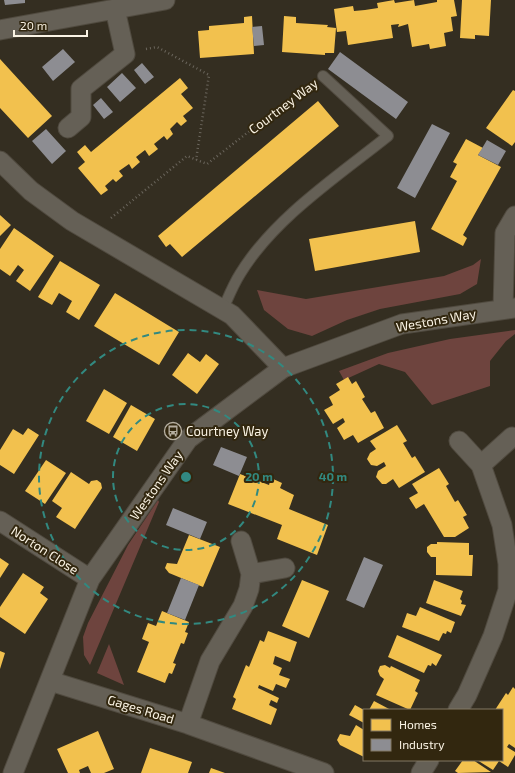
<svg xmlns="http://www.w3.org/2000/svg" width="515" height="773" viewBox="0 0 515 773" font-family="'Exo 2',sans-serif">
  <rect width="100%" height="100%" fill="#342e21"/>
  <path fill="#6e443e" d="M 481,259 L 477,284 L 460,294 L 380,309 L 347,320 L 312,336 L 288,329 L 264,310 L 257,290 L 306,299 L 444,276 L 473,265 Z
    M 515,330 L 515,334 L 506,341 L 490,361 L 490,386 L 432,405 L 405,372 L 379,364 L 344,380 L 339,371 L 388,353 L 450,339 Z
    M 158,500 L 159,502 L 90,665 L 84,655 L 83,637 L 88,623 L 128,545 Z
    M 109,644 L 124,685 L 97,673 Z"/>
  <path fill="#f2c14e" d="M 394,0 L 395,3 L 414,0 L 415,6 L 437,2 L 437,0 L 454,0 L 457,16 L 451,17 L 453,31 L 444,33 L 446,46 L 430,49 L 429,44 L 412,47 L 408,24 L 398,27 L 399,24 L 391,25 L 393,38 L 348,45 L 346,31 L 337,32 L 334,9 L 353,6 L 354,11 L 365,10 L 378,8 L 377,3 Z
    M 462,0 L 491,0 L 489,36 L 475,35 L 475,39 L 460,38 Z
    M 252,16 L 254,54 L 200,58 L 198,31 L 209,30 L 209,26 L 244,23 L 244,17 Z
    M 284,16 L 296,17 L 296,23 L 328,25 L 327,27 L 336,28 L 334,53 L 325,53 L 325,55 L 282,52 Z
    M 0,59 L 52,116 L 28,138 L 0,108 Z
    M 180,78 L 188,88 L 181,94 L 193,108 L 183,116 L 187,121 L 181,126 L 177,122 L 170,129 L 173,134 L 167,140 L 164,136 L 154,144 L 158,149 L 149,156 L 145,150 L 136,157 L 140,162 L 132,169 L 129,164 L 119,171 L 123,176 L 116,182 L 113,179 L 105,186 L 108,190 L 101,195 L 78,168 L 85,162 L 77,152 L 85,145 L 91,152 Z
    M 513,90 L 515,91 L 515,142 L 512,146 L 486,128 Z
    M 318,101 L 339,126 L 182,257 L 170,244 L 166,247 L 158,236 Z
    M 466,139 L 483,148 L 478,155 L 501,167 L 463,235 L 467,238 L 463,246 L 431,229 L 457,181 L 450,177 L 457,164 L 453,162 Z
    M 0,215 L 11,225 L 0,236 Z
    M 415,221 L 420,252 L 315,271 L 309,239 Z
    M 14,228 L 54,256 L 30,291 L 16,281 L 24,270 L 18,265 L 10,276 L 0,269 L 0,249 Z
    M 60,261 L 100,285 L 79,320 L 66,312 L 72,301 L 59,293 L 52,305 L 38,297 Z
    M 115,293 L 179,332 L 159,365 L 94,326 Z
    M 188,353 L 200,362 L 206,354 L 219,364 L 197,394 L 172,375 Z
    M 348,377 L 352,384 L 356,381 L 365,397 L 362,399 L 371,413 L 375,411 L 384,428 L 358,443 L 353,435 L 344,440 L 337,428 L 345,422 L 343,418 L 333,424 L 324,410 L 333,405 L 329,397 L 340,390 L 336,384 Z
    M 104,389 L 127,403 L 109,434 L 86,421 Z
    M 131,405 L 155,419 L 137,451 L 113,437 Z
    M 397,425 L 407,441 L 403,443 L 412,458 L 415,456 L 425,472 L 399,488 L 393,479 L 386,484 L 382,484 L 376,477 L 378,471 L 386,466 L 384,462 L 377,466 L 371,465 L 367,459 L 370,453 L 376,449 L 370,441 Z
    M 28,428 L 39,435 L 14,474 L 0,465 L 0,450 L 13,429 L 23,435 Z
    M 46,460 L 66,473 L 45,504 L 25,491 Z
    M 439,468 L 449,484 L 446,486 L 455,502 L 458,500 L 467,515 L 463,517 L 469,528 L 455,537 L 444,537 L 424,504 L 416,509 L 409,498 L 418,493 L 412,484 Z
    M 71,472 L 89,484 L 91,481 L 97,480 L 101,483 L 102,488 L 75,529 L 56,517 L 62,508 L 52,501 Z
    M 240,474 L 269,485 L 271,478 L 282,483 L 280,488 L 294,495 L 289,509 L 328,525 L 317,555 L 277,539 L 282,525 L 228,504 Z
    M 189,535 L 220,547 L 203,587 L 169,573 L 165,568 L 167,563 L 177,564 Z
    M 437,542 L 469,543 L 469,555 L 473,555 L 472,576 L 436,575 L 436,557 L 431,557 L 427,552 L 427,547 L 431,544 L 437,544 Z
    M 0,558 L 9,564 L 0,578 Z
    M 23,573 L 44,587 L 40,593 L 48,599 L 25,634 L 0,617 L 0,607 Z
    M 302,580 L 329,591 L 309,638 L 282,626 Z
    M 434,580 L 463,591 L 460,599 L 462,601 L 461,604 L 466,605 L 461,616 L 426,603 Z
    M 420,607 L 455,622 L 451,633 L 447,631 L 446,634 L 443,633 L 439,641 L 402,627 L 407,613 L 416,616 Z
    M 162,611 L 189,622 L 185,632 L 188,633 L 184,644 L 181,643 L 173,663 L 176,664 L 172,674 L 169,673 L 165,683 L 137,672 L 149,642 L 142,639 L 148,623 L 156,626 Z
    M 268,631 L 297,642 L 290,662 L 275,656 L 273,664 L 282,668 L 279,675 L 290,679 L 286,688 L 276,684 L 273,691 L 259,685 L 258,688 L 279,698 L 277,703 L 271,700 L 269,705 L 277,709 L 271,725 L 232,709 L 236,699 L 233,697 L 246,665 L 249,667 L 260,640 L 264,642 Z
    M 397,635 L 442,655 L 436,666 L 432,663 L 431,666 L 428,665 L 424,673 L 388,657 Z
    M 0,651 L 5,653 L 0,669 Z
    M 385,665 L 390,668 L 391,666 L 420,680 L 415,691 L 418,693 L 410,710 L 376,695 L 384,679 L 380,676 L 378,671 L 380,666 Z
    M 513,687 L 515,689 L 515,748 L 509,744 L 507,747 L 515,752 L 515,755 L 508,767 L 499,761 L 493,770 L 477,760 L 502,760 L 502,710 L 495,710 L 506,693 L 508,695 Z
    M 374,701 L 391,710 L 369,710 Z
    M 355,705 L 364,710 L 364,723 L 349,715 Z
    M 356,725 L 364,730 L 364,757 L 340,745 L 337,740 L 340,734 L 350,736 Z
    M 98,731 L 114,769 L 104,773 L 91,773 L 88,766 L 79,770 L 80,773 L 68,773 L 57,749 Z
    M 150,748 L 192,762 L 188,773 L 141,773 Z
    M 463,760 L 473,760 L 491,772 L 458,773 L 455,771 Z
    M 211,768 L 225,773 L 209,773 Z"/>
  <path fill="#8d8d92" d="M 4,0 L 25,0 L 25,3 L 5,5 Z
    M 262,26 L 264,45 L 254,46 L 252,27 Z
    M 63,49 L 75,62 L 53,81 L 42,67 Z
    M 340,52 L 408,102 L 396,119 L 328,69 Z
    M 142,63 L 154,77 L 145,84 L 134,70 Z
    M 122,73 L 136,88 L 120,102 L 107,87 Z
    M 101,98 L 113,112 L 104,119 L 93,105 Z
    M 432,124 L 450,133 L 415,198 L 397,188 Z
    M 46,129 L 66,151 L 52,164 L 32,141 Z
    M 487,140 L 506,151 L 498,165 L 478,155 Z
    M 221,447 L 247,457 L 239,476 L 213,465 Z
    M 173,508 L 207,522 L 200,539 L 166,525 Z
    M 364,557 L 383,565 L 364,608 L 346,600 Z
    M 181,578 L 199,585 L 185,620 L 167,613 Z"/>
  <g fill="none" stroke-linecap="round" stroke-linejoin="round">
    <g stroke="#504a3f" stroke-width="12">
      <path id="lane" d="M 223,309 C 228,298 233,285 240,274 C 274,218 338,176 388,136 L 323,76"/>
    </g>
    <g stroke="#504a3f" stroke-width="21">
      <path id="street" d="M 0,30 L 165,0
        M 68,128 L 81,117 L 81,89 L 125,54 L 115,9
        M 0,161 L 31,191 L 72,221 L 232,315 L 283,368
        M 503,309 L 505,233 L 515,216
        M 459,441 L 481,465
        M 0,521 L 90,579
        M 251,574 L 285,568
        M 50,681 L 188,724 L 324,773
        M 458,710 L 467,695 L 493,636 L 508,590 L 508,564 L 502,525 L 481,465 L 512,437
        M 188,724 L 210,661 L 243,606 L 249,589 L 251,574 L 241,541
        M 13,773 L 90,579 L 188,439 L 283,368 L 402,324 L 515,308
        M 421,773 L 429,760"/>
    </g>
    <path stroke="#6b665d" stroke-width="2.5" stroke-dasharray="1 3" stroke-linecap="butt" d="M 146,49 L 157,47 L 209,75 L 196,160
      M 111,218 L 187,156 L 207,164 L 309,85"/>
    <use href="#lane" stroke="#656056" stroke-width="10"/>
    <use href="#street" stroke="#656056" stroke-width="19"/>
  </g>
  <g fill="none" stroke="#328980" stroke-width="2" stroke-dasharray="7 5">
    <circle cx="186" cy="477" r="73"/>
    <circle cx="186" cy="477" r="147"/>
  </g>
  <defs>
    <g id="bus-ring" transform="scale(0.9)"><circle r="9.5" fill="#32270f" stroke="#b5aea0" stroke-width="1.5"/><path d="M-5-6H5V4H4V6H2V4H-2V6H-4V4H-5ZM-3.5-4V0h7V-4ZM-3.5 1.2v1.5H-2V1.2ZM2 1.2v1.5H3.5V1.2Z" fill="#b5aea0"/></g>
  </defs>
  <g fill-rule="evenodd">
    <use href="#bus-ring" x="173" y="431"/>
  </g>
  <g text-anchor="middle" stroke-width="4" stroke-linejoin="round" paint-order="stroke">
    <g font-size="13" fill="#faf3e4" stroke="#32270f">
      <text transform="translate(283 106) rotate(-37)" y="5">Courtney Way</text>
      <text transform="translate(436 320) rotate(-10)" y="5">Westons Way</text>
      <text transform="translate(156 485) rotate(-55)" y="5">Westons Way</text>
      <text transform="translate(45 550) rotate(33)" y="5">Norton Close</text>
      <text transform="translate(141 709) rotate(17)" y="5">Gages Road</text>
    </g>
    <g font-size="13" fill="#faf3e4" stroke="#32270f" text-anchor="start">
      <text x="186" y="436">Courtney Way</text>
    </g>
  </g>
  <circle cx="186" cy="477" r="6" fill="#328980" stroke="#32270f" stroke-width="2"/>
  <g font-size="12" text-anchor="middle" font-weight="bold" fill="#328980" stroke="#32270f" stroke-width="4" stroke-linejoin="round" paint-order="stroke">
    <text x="259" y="481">20 m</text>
    <text x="333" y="481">40 m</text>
  </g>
  <rect x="363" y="709" width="140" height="52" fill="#32270f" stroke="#827964"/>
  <rect x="371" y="719" width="20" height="12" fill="#f2c14e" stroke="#827964"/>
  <text x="399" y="729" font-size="12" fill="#faf3e4">Homes</text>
  <rect x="371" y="739" width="20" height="12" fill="#8d8d92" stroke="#827964"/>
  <text x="399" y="749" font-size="12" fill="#faf3e4">Industry</text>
  <path d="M14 30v6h73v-6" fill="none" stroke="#faf3e4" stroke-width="2"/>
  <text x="20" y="30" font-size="12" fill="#faf3e4" stroke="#32270f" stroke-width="3" paint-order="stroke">20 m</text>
</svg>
